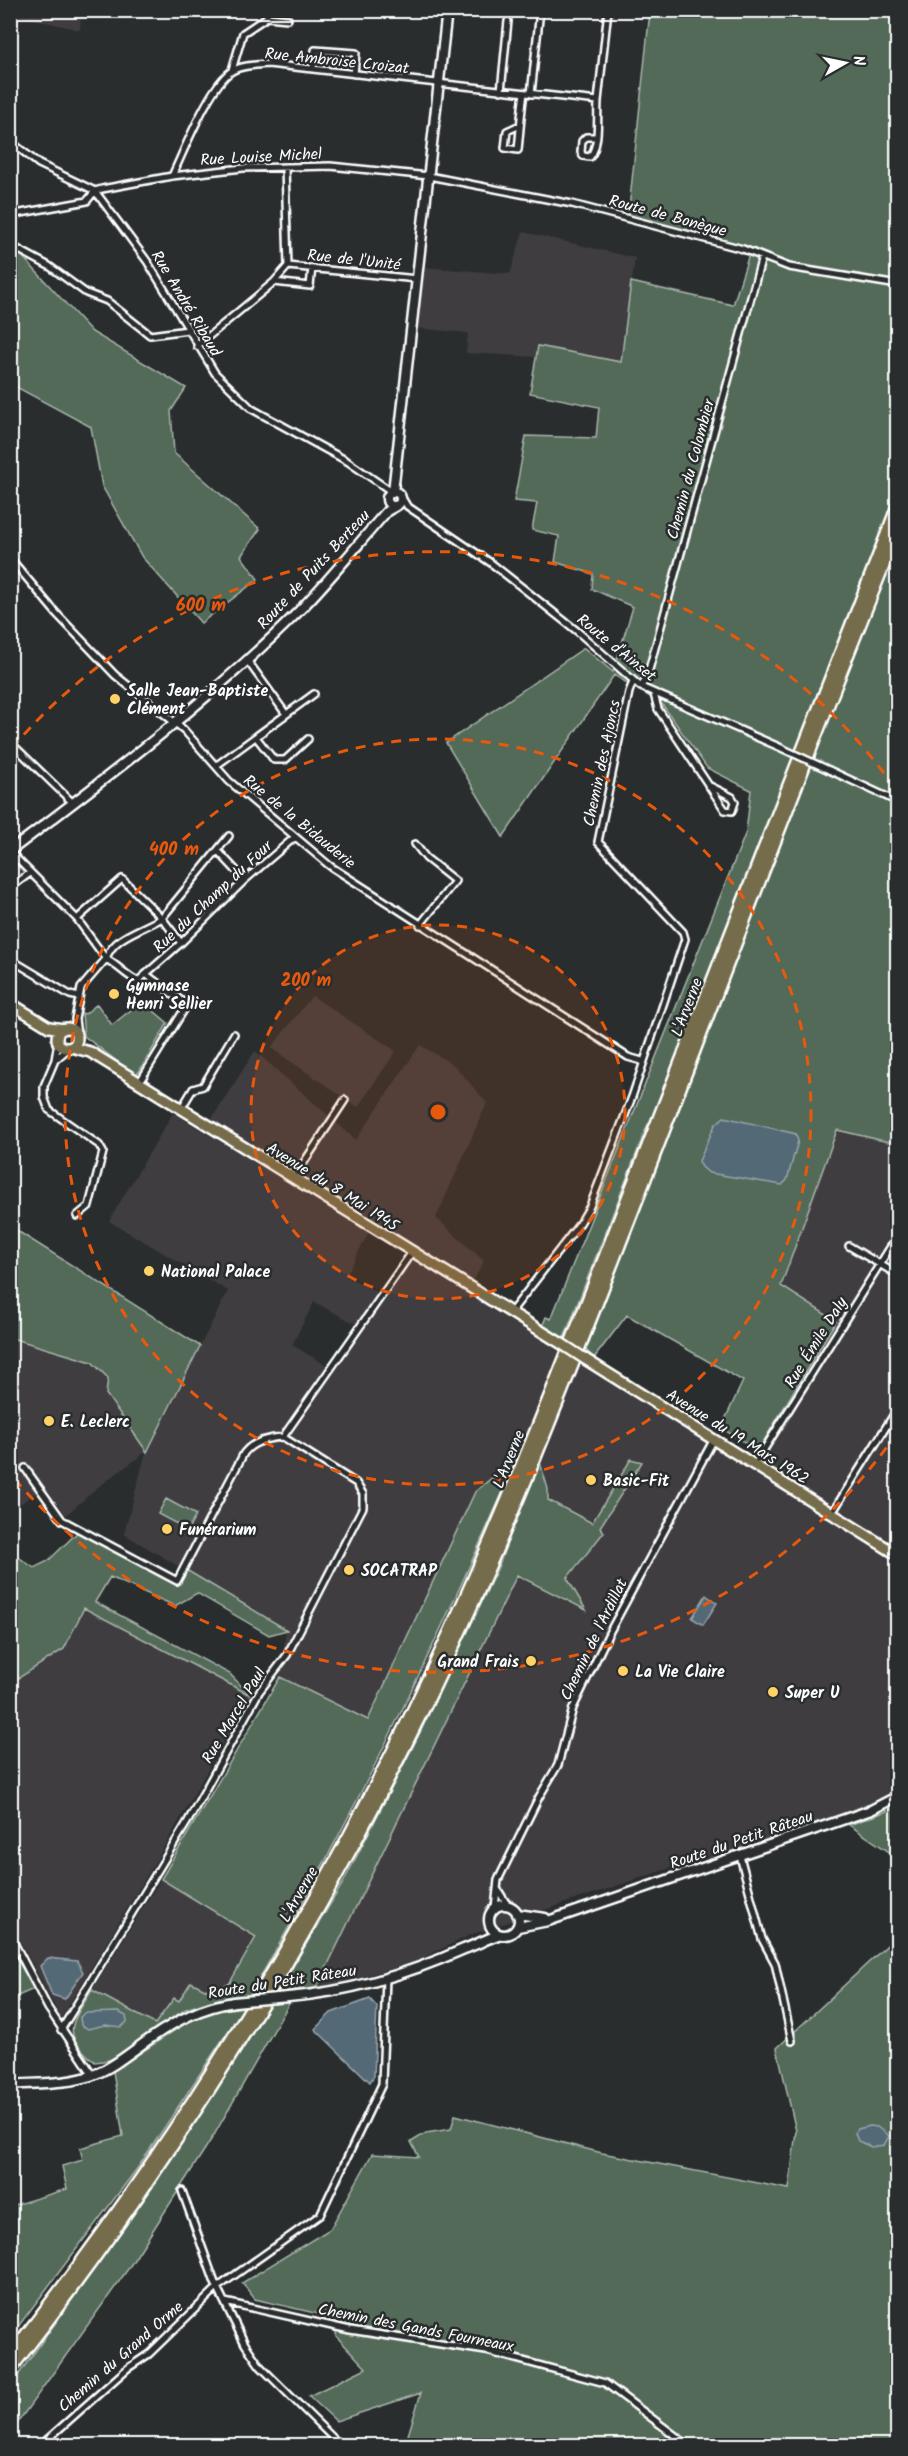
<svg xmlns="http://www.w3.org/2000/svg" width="908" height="2456" viewBox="0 0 908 2456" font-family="Kalam,sans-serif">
  <rect width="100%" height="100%" fill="#2a2d2e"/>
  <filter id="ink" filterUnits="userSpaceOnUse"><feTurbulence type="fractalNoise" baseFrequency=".0167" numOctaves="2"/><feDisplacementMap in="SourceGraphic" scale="12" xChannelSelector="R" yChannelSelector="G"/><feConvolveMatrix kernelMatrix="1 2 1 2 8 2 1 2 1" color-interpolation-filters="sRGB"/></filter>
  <g filter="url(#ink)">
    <path fill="#403d41" d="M 11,10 L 81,11 L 80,30 L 11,14 Z
      M 523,232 L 635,258 L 621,363 L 539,346 L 537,357 L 466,353 L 468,333 L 415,328 L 422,267 L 510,274 Z
      M 312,996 L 396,1051 L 358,1107 L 271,1048 Z
      M 420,1045 L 454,1065 L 487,1103 L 436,1218 L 484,1261 L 472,1283 L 352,1211 L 211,1120 L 255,1051 L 356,1140 Z
      M 173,1113 L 369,1232 L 346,1276 L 378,1292 L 356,1324 L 314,1302 L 292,1345 L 334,1370 L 412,1259 L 561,1348 L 519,1455 L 475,1492 L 368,1720 L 280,1677 L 286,1630 L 124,1534 L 146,1452 L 98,1487 L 66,1515 L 45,1487 L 11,1510 L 11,1338 L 92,1362 L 108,1378 L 106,1395 L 147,1451 L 228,1291 L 109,1221 Z
      M 837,1130 L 897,1144 L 897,1793 L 885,1804 L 725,1857 L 703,1857 L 470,1935 L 412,1963 L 316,1989 L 547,1500 L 548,1489 L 539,1459 L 579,1362 L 748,1466 L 836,1321 L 781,1287 Z
      M 84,1607 L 250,1695 L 160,1854 L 61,2018 L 11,1924 L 11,1683 L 64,1649 Z
      M 161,1879 L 256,1938 L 229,1984 L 179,2001 L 173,1998 L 155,2024 L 92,1990 Z"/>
    <path fill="#526b59" stroke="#a8b5ac" stroke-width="1.5" d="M 650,11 L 897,11 L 897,1144 L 837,1130 L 781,1286 L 836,1321 L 762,1444 L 749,1445 L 721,1428 L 743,1381 L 627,1315 L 594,1358 L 586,1350 L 638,1215 L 648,1124 L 564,1338 L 542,1327 L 546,1317 L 551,1319 L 746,832 L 751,790 L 707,768 L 662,704 L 614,675 L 503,837 L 446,743 L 584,648 L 613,672 L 633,607 L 592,589 L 593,574 L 555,562 L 559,536 L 532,530 L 537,503 L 514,501 L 526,436 L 596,438 L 599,407 L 530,393 L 538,346 L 621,362 L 631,282 L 733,305 L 750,251 L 628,218 Z
      M 317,52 L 354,54 L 352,69 L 316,65 Z
      M 10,243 L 92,332 L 186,388 L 171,411 L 174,453 L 260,529 L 241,556 L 258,579 L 201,623 L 142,557 L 102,486 L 91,427 L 18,388 L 11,381 Z
      M 142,1001 L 168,1023 L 139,1072 L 135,1075 L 84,1036 L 82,1013 L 85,1014 L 97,1004 L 112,1025 Z
      M 11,1227 L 200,1346 L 147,1452 L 106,1394 L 108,1378 L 92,1362 L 11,1338 Z
      M 519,1455 C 438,1640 352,1823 249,1996 L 210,2001 L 186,2009 L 110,2060 L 95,2062 C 59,2033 72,2023 92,1990 L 155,2024 L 174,1998 L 179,2001 L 191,1982 L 207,1990 L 229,1984 L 256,1937 L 161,1879 L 280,1677 L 368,1720 L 475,1492 Z
      M 539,1459 L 548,1489 L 548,1500 L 592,1523 L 631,1459 L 642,1462 L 600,1527 L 604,1532 L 567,1578 L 586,1610 L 517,1575 L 316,1989 L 277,1993 L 343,1883 L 420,1733 L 499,1565 Z
      M 166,1499 L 196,1515 L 188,1530 L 158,1514 Z
      M 80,1530 L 176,1581 L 188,1571 L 287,1630 L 269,1635 L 197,1593 L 175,1606 L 110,1577 L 95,1602 L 230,1674 L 250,1695 L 84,1608 L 64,1649 L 11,1683 L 10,1557 L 14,1554 L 34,1568 L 48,1561 Z
      M 897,1793 L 897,1857 L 849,1825 L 887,1811 L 885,1804 Z
      M 897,1936 L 897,2445 L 405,2445 L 421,2393 L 336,2421 L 309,2396 L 366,2368 L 336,2336 L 336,2318 L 255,2299 L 242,2283 L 330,2229 L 372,2154 L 419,2157 L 411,2142 L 426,2133 L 451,2129 L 455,2115 L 602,2153 L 789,2189 L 796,2131 L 777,2048 Z
      M 10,1947 L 34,1989 L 11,1999 L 10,1999 Z
      M 290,2002 L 214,2135 L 128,2269 L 11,2432 L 11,2385 L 155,2184 L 268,2004 Z
      M 244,2007 L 139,2166 L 11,2336 L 11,2206 L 67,2189 L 62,2166 L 83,2160 L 80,2148 L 123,2136 L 113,2071 L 201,2013 Z"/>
    <path fill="#526976" stroke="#97a5ad" stroke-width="1.5" d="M 724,1117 L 796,1134 L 798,1141 L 787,1180 L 782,1185 L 709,1173 L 702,1167 L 699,1161 L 715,1125 Z
      M 706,1595 L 717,1603 L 703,1625 L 692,1618 Z
      M 48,1958 L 77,1961 L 83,1972 L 65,1999 L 52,1995 L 40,1966 Z
      M 370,1999 L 377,2007 L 374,2076 L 370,2082 L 315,2029 L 331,2013 Z
      M 118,2012 L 126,2016 L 127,2022 L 121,2027 L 105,2025 L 88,2029 L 81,2025 L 80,2017 L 85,2013 Z
      M 870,2126 L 877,2127 L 889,2136 L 884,2145 L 871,2147 L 858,2141 L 855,2133 L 858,2129 Z"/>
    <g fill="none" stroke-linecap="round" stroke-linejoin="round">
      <g stroke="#fff" stroke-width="10">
        <path id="street" d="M 267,17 L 288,19
          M 313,69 L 315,50 L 356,53 L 354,74
          M 232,70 L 243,33 L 267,17 L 267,10
          M 501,91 L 508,21
          M 531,94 L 540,10
          M 520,125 L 507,131 L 505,148 L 518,150 C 520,131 521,112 524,93
          M 595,137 L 586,137 L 582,141 L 581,152 L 583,156 L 590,157 C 600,145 597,117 598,101
          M 10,141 L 39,164 L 95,191 L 147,261 L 215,373 L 252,409 L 347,461 L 392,492
          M 285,167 L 288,266
          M 172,176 C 184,151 210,84 232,71 C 241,65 257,65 268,64 L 598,101 L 608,10
          M 10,215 L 87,201 L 95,191 L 102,189 L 172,176 L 243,168 L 330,166 L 429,176 L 572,204 L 743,249 L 789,267 L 898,285
          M 10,245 L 49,266 L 86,293 L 107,301 L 150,335 L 188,330
          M 274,282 L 310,286 L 312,268
          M 197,346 L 274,282 L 288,266 L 417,279
          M 401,496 L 407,506 L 491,563 L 577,631 L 641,687 L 777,746
          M 10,558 L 56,613 L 115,675 L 184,730 L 229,781 L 330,866 L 628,1057 L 642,1061
          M 247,660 L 286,714
          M 641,687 L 647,677 L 762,257
          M 654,694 L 658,709 L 725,810 L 732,811 L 735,802 L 732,797 L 708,785
          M 256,737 L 274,760 L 285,760 L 308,739
          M 10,742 L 73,803
          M 217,765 L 314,694
          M 829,770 L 898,802
          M 415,844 L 426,858 L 455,881 L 420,925
          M 10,849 L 13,855 L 77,919 L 106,959 L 81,988 L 75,1019 L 77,1035
          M 218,851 L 245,880
          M 10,888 L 30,873
          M 77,919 L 122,879 L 162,918 C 142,930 113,936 106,959 C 119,966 127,977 138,981 L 181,943 L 245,880 L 295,837
          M 181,943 L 162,918 L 229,836
          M 10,959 L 70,995 L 79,997
          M 58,1042 L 55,1060 L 44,1086 L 44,1097 L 49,1110 L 99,1145 L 103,1152 L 89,1206 L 77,1216
          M 55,1060 L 69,1048
          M 139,1083 L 187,1005 L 147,975
          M 181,1109 L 193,1089 L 203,1086 L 234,1034
          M 293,1179 L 345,1100
          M 849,1246 L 898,1275
          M 511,1312 L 580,1223 L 590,1206 L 632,1097 L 685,939 L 683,932 L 598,842 L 629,692 L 633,682
          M 755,1464 L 898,1235
          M 25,1468 L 62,1520 L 177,1581 L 244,1453 C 253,1441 269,1438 283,1437 L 412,1252
          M 832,1513 L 898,1408
          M 740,1856 L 762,1939 L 775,1963 L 792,2041
          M 498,1890 L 508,1906
          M 495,1908 L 498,1880 L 539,1797 L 558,1765 L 573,1708 L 609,1633 L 714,1439
          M 10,1935 L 48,2008 L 93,2075
          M 61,2030 L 188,1821 L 259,1692 L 287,1655 L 363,1507 L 363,1494 L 356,1483 L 283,1437
          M 182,2191 L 215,2283 L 245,2344 L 260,2366 L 341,2446
          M 225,2302 L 350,2330 L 486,2351 L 605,2383 L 689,2446
          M 40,2446 L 128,2368 L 149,2354 L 218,2287 L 320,2215 L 382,2084 L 386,1978"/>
      </g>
      <g stroke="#fff" stroke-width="13">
        <path id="secondary" d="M387 499a7 7 0 1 1 14 0a7 7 0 1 1-14 0Z
          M 393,492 L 447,10
          M 10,851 C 109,776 209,701 297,613 C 329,581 357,545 387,511 L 396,506
          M489 1920a15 15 0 1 1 30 0a15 15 0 1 1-30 0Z
          M 517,1914 L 545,1918
          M 518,1927 L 548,1921 L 871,1810 L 898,1796
          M 288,1997 C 349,1992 408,1974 464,1949 C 476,1945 486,1939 498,1935
          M 10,2085 C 35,2083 71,2084 93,2075 C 114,2067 132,2051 151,2038 C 177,2020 202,2007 234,2002"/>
      </g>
      <g stroke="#fff" stroke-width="14">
        <path id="primary" d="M 10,1003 L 49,1027 L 64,1029
          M57 1038a10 10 0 1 1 20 0a10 10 0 1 1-20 0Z
          M 71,1047 L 90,1052 L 562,1344
          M 585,1359 L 898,1555"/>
      </g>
      <g stroke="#fff" stroke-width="15">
        <path id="highway" d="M 10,2355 C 185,2134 333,1887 450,1631 C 526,1464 590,1293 657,1122 C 737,917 817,711 898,505
          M 10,2370 C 171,2164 310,1942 425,1706 C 505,1543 570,1372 636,1203 C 723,978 807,753 898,530"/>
      </g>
      <use href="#street" stroke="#2a2d2e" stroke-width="5"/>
      <use href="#secondary" stroke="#2a2d2e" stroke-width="8"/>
      <use href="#primary" stroke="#746c4b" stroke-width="9"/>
      <use href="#highway" stroke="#746c4b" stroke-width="10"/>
      <g stroke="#fff" stroke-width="10" stroke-linecap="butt">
        <path id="street-bridge" d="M 777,746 L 829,770"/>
      </g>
      <g stroke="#fff" stroke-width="13" stroke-linecap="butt">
        <path id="secondary-bridge" d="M 234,2002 L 288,1997"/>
      </g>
      <g stroke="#fff" stroke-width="14" stroke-linecap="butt">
        <path id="primary-bridge" d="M 562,1344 L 585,1359"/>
      </g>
      <use href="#street-bridge" stroke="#2a2d2e" stroke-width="5"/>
      <use href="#secondary-bridge" stroke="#2a2d2e" stroke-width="8"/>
      <use href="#primary-bridge" stroke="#746c4b" stroke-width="9"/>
    </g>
  </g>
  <circle cx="438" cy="1112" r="187" fill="#e8590c" fill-opacity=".12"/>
  <g fill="none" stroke="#e8590c" stroke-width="3" stroke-dasharray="10 8">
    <circle cx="438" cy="1112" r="187"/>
    <circle cx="438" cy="1112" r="373"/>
    <path d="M897 1433A560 560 0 0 1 12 1476M12 748A560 560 0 0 1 897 791"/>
  </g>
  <g fill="#ffd166" stroke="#2a2d2e" stroke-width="2">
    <circle cx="115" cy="699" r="6"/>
    <circle cx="114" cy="994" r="6"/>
    <circle cx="149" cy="1271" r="6"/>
    <circle cx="49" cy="1421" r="6"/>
    <circle cx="591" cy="1480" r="6"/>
    <circle cx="167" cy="1529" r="6"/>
    <circle cx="349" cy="1570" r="6"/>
    <circle cx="531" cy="1661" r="6"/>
    <circle cx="623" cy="1671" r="6"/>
    <circle cx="773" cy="1692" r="6"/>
  </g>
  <g text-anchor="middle" stroke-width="5" stroke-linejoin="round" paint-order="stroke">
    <g font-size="16" fill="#fff" stroke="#2a2d2e">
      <text transform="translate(337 60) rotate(6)" y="6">Rue Ambroise Croizat</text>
      <text transform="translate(261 156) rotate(-3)" y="6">Rue Louise Michel</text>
      <text transform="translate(668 215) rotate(15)" y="6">Route de Bonègue</text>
      <text transform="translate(354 259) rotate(6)" y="6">Rue de l'Unité</text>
      <text transform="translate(187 303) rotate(59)" y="6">Rue André Ribaud</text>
      <text transform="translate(690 469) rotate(-75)" y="6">Chemin du Colombier</text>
      <text transform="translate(313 569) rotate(-47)" y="6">Route de Puits Berteau</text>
      <text transform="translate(617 647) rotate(39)" y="6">Route d'Ainset</text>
      <text transform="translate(601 763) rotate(-78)" y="6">Chemin des Ajoncs</text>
      <text transform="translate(300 821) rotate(39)" y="6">Rue de la Bidauderie</text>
      <text transform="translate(212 896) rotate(-43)" y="6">Rue du Champ du Four</text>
      <text transform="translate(686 1007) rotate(-69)" y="6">L'Arverne</text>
      <text transform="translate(333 1186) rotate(32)" y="6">Avenue du 8 Mai 1945</text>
      <text transform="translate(815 1342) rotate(-58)" y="6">Rue Émile Daly</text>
      <text transform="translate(738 1436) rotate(32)" y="6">Avenue du 19 Mars 1962</text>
      <text transform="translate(508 1459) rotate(-68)" y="6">L'Arverne</text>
      <text transform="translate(593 1639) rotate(-64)" y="6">Chemin de l'Ardillat</text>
      <text transform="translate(233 1715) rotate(-59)" y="6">Rue Marcel Paul</text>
      <text transform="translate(741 1839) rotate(-19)" y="6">Route du Petit Râteau</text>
      <text transform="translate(298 1894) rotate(-60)" y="6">L'Arverne</text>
      <text transform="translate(282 1981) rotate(-9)" y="6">Route du Petit Râteau</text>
      <text transform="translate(416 2327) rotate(11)" y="6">Chemin des Gands Fourneaux</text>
      <text transform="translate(120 2356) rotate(-41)" y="6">Chemin du Grand Orme</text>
    </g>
    <g font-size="16" font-weight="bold" fill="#fff" stroke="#2a2d2e" text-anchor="start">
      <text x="127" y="696">Salle Jean-Baptiste<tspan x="127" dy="18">Clément</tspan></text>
      <text x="126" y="991">Gymnase<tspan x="126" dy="18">Henri Sellier</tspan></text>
      <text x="161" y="1277">National Palace</text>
      <text x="61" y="1427">E. Leclerc</text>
      <text x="603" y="1486">Basic-Fit</text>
      <text x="179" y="1535">Funérarium</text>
      <text x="361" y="1576">SOCATRAP</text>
      <text x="519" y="1667" text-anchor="end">Grand Frais</text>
      <text x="635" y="1677">La Vie Claire</text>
      <text x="785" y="1698">Super U</text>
    </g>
  </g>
  <circle cx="438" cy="1112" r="9" fill="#e8590c" stroke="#2a2d2e" stroke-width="3"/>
  <g font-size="18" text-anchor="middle" font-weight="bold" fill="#e8590c" stroke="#2a2d2e" stroke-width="5" stroke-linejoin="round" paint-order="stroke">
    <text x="201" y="611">600 m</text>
    <text x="174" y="855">400 m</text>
    <text x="306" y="986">200 m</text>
  </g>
  <rect width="908" height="2456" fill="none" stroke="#2a2d2e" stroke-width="36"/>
  <rect x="18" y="18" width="872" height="2420" fill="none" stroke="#fff" stroke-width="2" filter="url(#ink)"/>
  <g transform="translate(845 63) rotate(81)" stroke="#2a2d2e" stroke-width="4.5" paint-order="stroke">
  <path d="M0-4.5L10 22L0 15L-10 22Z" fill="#ffffff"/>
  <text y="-9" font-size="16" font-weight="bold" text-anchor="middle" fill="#ffffff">N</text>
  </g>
</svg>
